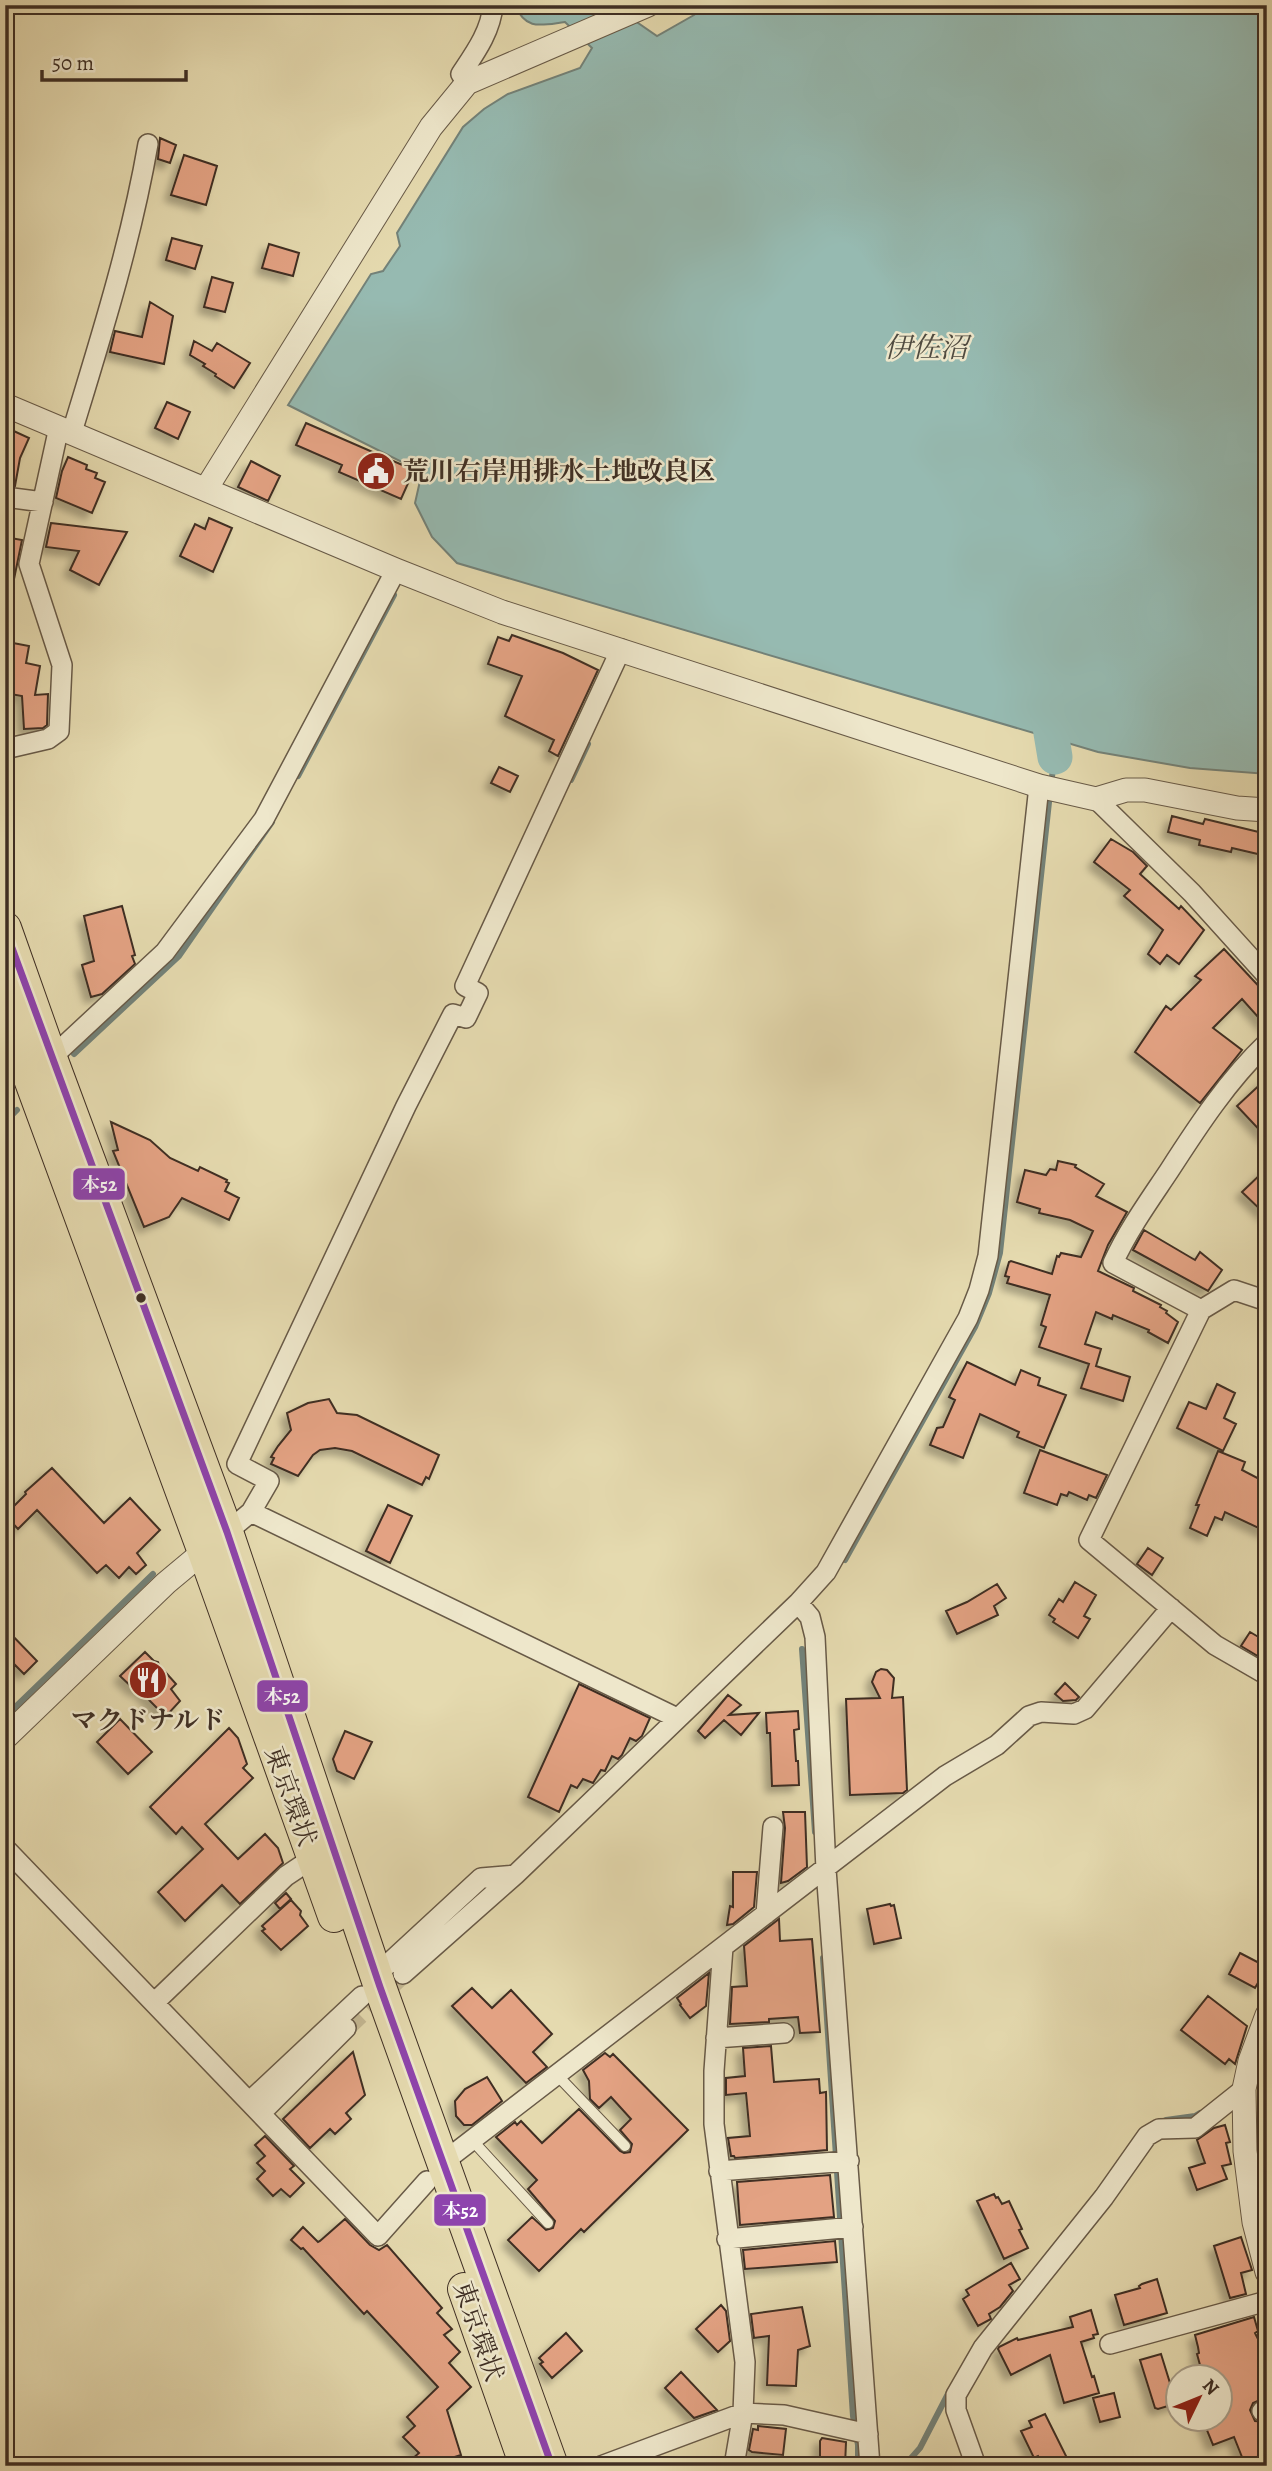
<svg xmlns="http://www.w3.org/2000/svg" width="1272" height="2471" viewBox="0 0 1272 2471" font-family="Alegreya,'Noto Serif JP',serif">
  <defs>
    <filter id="shadow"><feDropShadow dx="-6" dy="6" stdDeviation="3.5" flood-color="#0004"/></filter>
  </defs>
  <rect width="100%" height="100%" fill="#e5daaf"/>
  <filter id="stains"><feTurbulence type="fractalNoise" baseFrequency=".00286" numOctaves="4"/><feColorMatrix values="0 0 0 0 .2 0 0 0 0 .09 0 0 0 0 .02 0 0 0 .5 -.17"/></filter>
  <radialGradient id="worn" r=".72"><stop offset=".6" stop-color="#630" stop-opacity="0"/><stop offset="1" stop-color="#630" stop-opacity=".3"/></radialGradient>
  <path fill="#96bab1" stroke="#738279" stroke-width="2" d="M 515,5 L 612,5 L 657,36 L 694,15 L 705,5 L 1267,5 L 1267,774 L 1190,768 L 1098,752 L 457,563 L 432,537 L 415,503 L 422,472 L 288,405 L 371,274 L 383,271 L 400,246 L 397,233 L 463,127 L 484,109 L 508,94 L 580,68 L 592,48 L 565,22 C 541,25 526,31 515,5 Z"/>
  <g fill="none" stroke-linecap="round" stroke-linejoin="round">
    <path stroke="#738279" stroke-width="6" d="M 298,776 L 394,595
      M 571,780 L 588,744
      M 1051,783 L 1055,757
      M 74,1054 L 179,956 L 272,822
      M 5,1122 L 17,1110
      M 845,1560 L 975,1327 L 989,1293 L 1000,1253 L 1050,793
      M 802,1649 L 815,1832
      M 5,1717 L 153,1574
      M 823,1958 L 853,2416 L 858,2445 L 858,2466
      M 1166,2120 L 1195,2116 L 1200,2113
      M 904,2466 L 920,2448 L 950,2390"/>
    <path stroke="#96bab1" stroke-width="35" d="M 1044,691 L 1055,757"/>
  </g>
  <path fill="#e3a283" stroke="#3f2f24" stroke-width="2" filter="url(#shadow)" d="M 160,138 L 176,145 L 170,163 L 158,159 Z
    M 184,155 L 217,166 L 206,205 L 171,195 Z
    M 172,238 L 202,246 L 195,269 L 166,260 Z
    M 269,244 L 299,253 L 293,276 L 262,268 Z
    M 212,277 L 233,283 L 225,312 L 204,307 Z
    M 150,302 L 173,316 L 164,364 L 110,352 L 115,331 L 142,337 Z
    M 194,341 L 212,351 L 217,343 L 250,363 L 234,388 L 215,376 L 216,374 L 203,366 L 205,364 L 190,355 Z
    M 167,402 L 190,412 L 178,439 L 155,428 Z
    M 306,423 L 414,470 L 401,499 L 339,472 L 342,465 L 296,445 Z
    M 5,427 L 29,438 L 20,458 L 15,486 L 5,485 Z
    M 68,457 L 87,465 L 86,469 L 97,473 L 95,478 L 105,482 L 92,513 L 56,498 L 62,471 Z
    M 251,461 L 280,476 L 268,501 L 238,487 Z
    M 209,518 L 232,528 L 213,572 L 180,556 L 195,524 L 205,529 Z
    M 51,523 L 127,532 L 99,585 L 70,570 L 79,551 L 46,547 Z
    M 5,537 L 22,540 L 12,589 L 5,588 Z
    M 512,635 L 563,653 L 598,670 L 558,756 L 549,751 L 554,740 L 505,716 L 522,676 L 488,664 L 498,637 L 509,641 Z
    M 13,643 L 29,646 L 26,663 L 40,666 L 35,695 L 48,694 L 47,725 L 43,728 L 24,729 L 22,696 L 5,693 L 5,660 L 10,660 Z
    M 499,767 L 518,776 L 510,792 L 491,783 Z
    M 1172,816 L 1203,824 L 1205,819 L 1267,834 L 1262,855 L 1232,848 L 1231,852 L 1199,845 L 1200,840 L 1168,832 Z
    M 1111,839 L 1133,852 L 1147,866 L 1140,874 L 1179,909 L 1181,906 L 1204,930 L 1179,964 L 1167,955 L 1160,964 L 1148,954 L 1163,930 L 1124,896 L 1130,890 L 1094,862 Z
    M 122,906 L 135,955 L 132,956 L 135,964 L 102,994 L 91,997 L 82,965 L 94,961 L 84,916 Z
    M 1224,949 L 1267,995 L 1267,1027 L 1242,999 L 1213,1028 L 1242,1050 L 1200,1103 L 1135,1052 L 1166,1006 L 1171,1010 L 1201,980 L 1195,976 Z
    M 1267,1078 L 1267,1138 L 1237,1106 Z
    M 111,1122 L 150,1140 L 170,1158 L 198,1171 L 200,1167 L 227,1180 L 226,1182 L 229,1183 L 225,1191 L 239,1198 L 229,1220 L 182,1198 L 169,1217 L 144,1227 L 113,1151 L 118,1150 Z
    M 1058,1161 L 1076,1165 L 1075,1167 L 1104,1184 L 1096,1196 L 1127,1212 L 1108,1245 L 1098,1271 L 1134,1288 L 1133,1291 L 1161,1305 L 1160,1307 L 1167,1311 L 1166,1313 L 1178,1322 L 1168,1343 L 1148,1332 L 1149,1330 L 1113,1315 L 1112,1319 L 1096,1312 L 1085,1344 L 1101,1349 L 1096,1366 L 1130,1377 L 1123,1401 L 1081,1388 L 1089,1364 L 1039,1347 L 1046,1327 L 1041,1325 L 1050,1295 L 1007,1283 L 1009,1277 L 1005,1276 L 1009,1262 L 1011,1261 L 1052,1274 L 1057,1256 L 1059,1257 L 1061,1253 L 1081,1257 L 1093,1231 L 1070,1220 L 1039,1213 L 1040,1209 L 1017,1202 L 1025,1170 L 1046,1175 L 1050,1169 L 1056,1170 Z
    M 1267,1168 L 1267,1216 L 1242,1192 Z
    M 1144,1230 L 1195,1260 L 1200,1252 L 1222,1270 L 1208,1291 L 1133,1250 Z
    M 967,1362 L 1015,1385 L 1021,1370 L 1040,1378 L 1038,1385 L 1066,1395 L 1044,1448 L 1017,1437 L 1019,1432 L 980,1414 L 963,1458 L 930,1445 L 937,1428 L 943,1427 L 955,1400 L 949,1397 Z
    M 1217,1384 L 1235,1393 L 1224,1418 L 1236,1424 L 1223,1451 L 1177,1428 L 1189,1402 L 1206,1409 Z
    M 329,1399 L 337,1413 L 357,1415 L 439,1455 L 429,1479 L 426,1477 L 422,1485 L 352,1451 L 335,1448 L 320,1450 L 313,1455 L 298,1476 L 271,1464 L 274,1458 L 271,1457 L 278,1446 L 291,1430 L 287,1413 L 308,1403 Z
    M 1040,1450 L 1107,1475 L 1096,1498 L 1089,1495 L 1087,1500 L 1069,1492 L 1067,1496 L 1061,1494 L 1057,1505 L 1024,1493 Z
    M 1218,1451 L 1245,1462 L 1242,1470 L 1267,1483 L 1260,1497 L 1267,1500 L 1267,1532 L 1225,1512 L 1222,1520 L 1215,1517 L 1207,1536 L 1190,1528 L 1199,1505 L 1196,1505 Z
    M 52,1468 L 104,1523 L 130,1498 L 160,1530 L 137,1553 L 146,1565 L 136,1574 L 129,1567 L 119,1578 L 106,1565 L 97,1573 L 37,1510 L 18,1529 L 5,1515 L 26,1494 L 25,1492 Z
    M 388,1505 L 412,1516 L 390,1563 L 366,1551 Z
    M 1148,1548 L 1163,1558 L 1152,1575 L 1137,1564 Z
    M 1075,1582 L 1096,1595 L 1084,1616 L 1090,1619 L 1078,1638 L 1053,1622 L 1055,1619 L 1049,1615 L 1059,1599 L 1063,1602 Z
    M 997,1584 L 1006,1598 L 994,1606 L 998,1615 L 957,1634 L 946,1611 L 967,1602 Z
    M 5,1628 L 37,1661 L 24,1674 L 15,1665 L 5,1674 Z
    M 1250,1632 L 1267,1642 L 1267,1649 L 1261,1658 L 1241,1646 Z
    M 145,1652 L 154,1661 L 158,1662 L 159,1665 L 176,1684 L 171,1689 L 180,1701 L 168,1714 L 162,1713 L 137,1688 L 135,1690 L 120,1676 Z
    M 881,1669 L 887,1670 L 894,1678 L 892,1698 L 903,1697 L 907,1790 L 903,1793 L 850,1795 L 846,1699 L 880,1698 L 872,1682 L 876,1672 Z
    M 1065,1683 L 1079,1697 L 1076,1700 L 1063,1701 L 1055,1694 Z
    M 579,1684 L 650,1718 L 642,1736 L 636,1741 L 630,1738 L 622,1755 L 618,1759 L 612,1756 L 605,1771 L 601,1770 L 593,1783 L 583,1779 L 577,1788 L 571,1785 L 559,1812 L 528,1797 Z
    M 728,1695 L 741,1705 L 729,1715 L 759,1713 L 741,1735 L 724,1720 L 705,1738 L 698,1731 Z
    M 798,1711 L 799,1729 L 794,1730 L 796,1761 L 798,1761 L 799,1785 L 772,1786 L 770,1733 L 767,1733 L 766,1713 Z
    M 120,1719 L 152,1752 L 128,1774 L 97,1742 Z
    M 229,1728 L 238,1738 L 247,1764 L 243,1768 L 253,1778 L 205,1824 L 238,1859 L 265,1834 L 278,1848 L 283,1863 L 240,1904 L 222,1885 L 185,1921 L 158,1892 L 203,1849 L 182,1827 L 176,1834 L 150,1807 Z
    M 345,1731 L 372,1742 L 354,1779 L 337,1771 L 333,1759 Z
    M 783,1812 L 805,1812 L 807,1867 L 788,1881 L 781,1883 L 785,1828 Z
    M 733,1872 L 757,1872 L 754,1907 L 733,1924 L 727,1925 L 730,1906 L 733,1907 Z
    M 286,1893 L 291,1899 L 280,1909 L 275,1903 Z
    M 291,1900 L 301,1911 L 300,1915 L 308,1926 L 281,1950 L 262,1931 L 265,1929 L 262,1926 Z
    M 890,1904 L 891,1906 L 894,1905 L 901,1938 L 874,1944 L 867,1909 Z
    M 779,1919 L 780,1941 L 812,1939 L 820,2032 L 800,2033 L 798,2017 L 769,2019 L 769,2022 L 730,2024 L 732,1987 L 747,1986 L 744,1946 Z
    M 1240,1953 L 1267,1967 L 1255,1988 L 1229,1974 Z
    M 709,1973 L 706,2006 L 690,2018 L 680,2005 L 681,2004 L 677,1998 Z
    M 472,1988 L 492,2008 L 511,1990 L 552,2034 L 533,2052 L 547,2067 L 526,2083 L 452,2006 Z
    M 1208,1996 L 1247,2026 L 1235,2064 L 1229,2059 L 1225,2064 L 1181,2030 Z
    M 771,2046 L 774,2082 L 819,2079 L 820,2093 L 826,2092 L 827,2150 L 735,2158 L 734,2156 L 731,2156 L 728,2138 L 750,2136 L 746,2093 L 726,2095 L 726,2078 L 745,2076 L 743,2048 Z
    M 353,2052 L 365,2095 L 346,2113 L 351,2119 L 335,2134 L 330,2129 L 310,2148 L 283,2119 Z
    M 605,2053 L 610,2057 L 613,2054 L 688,2130 L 584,2232 L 581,2229 L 539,2271 L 508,2240 L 532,2217 L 546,2230 L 553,2228 L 555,2221 L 528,2189 L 537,2180 L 496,2137 L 515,2122 L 517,2125 L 521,2121 L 542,2143 L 579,2109 L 620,2151 L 624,2153 L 630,2152 L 632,2144 L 620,2130 L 631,2119 L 611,2097 L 599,2108 L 590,2099 L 589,2081 L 583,2070 Z
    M 487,2077 L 502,2101 L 472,2125 L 464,2125 L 456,2116 L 455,2101 L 465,2089 Z
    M 1225,2125 L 1230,2142 L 1226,2143 L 1231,2164 L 1222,2166 L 1227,2179 L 1197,2190 L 1189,2168 L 1205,2163 L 1197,2140 L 1214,2128 Z
    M 265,2136 L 294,2166 L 290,2169 L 304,2183 L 290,2197 L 281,2189 L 273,2196 L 257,2179 L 265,2171 L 257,2163 L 265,2156 L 255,2145 Z
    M 830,2175 L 834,2217 L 740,2225 L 737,2182 Z
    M 994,2194 L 996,2198 L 998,2197 L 1002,2204 L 1009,2201 L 1022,2229 L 1019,2230 L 1028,2248 L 1004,2259 L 977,2201 Z
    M 345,2219 L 370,2245 L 379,2250 L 387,2245 L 442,2308 L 437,2313 L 452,2329 L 444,2335 L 460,2352 L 449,2363 L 471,2387 L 447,2410 L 461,2455 L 426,2466 L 404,2466 L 419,2453 L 403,2437 L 415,2426 L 407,2417 L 438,2387 L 367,2311 L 364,2314 L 303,2248 L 301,2249 L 291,2240 L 303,2227 L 318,2242 L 320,2241 Z
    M 1241,2237 L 1252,2270 L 1241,2273 L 1246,2294 L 1230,2298 L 1214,2246 Z
    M 835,2241 L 837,2262 L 745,2269 L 743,2250 Z
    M 1011,2263 L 1020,2279 L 1009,2285 L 1013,2291 L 1000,2307 L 989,2314 L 991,2319 L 978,2326 L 963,2299 L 969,2295 L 966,2290 Z
    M 1157,2279 L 1167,2313 L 1124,2325 L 1115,2295 L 1140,2288 L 1139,2286 L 1142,2284 Z
    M 721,2305 L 726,2311 L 730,2341 L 718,2352 L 696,2329 Z
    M 802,2307 L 810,2346 L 798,2350 L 796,2386 L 767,2385 L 769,2336 L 754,2338 L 751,2314 Z
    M 1091,2310 L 1098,2334 L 1093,2335 L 1094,2338 L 1081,2342 L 1092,2377 L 1094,2376 L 1099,2393 L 1064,2403 L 1050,2355 L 1011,2375 L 998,2349 L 999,2347 L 1017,2338 L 1018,2340 L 1073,2327 L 1070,2317 Z
    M 1254,2317 L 1258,2331 L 1255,2333 L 1267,2357 L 1267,2397 L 1253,2403 L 1250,2410 L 1255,2421 L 1267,2422 L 1267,2453 L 1244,2462 L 1234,2437 L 1213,2445 L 1202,2418 L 1220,2418 L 1220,2376 L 1203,2376 L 1197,2354 L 1199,2353 L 1198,2347 L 1195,2335 Z
    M 566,2333 L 582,2351 L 552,2378 L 540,2364 L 543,2362 L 539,2358 Z
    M 1161,2354 L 1170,2383 L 1178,2381 L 1178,2403 L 1158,2409 L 1155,2408 L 1140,2360 Z
    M 681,2372 L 717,2410 L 694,2418 L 665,2388 Z
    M 1114,2393 L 1120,2417 L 1100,2422 L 1093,2398 Z
    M 1045,2414 L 1071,2466 L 1051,2466 L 1048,2459 L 1041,2462 L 1038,2456 L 1034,2458 L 1021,2431 L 1032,2427 L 1029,2421 Z
    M 758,2426 L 786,2429 L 783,2455 L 752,2452 L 749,2450 L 753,2429 L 758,2430 Z
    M 822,2438 L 846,2442 L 845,2466 L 820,2464 L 820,2441 Z"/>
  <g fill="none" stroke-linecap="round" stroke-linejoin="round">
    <path stroke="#c4b893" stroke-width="19" stroke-dasharray="19 10" stroke-linecap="butt" d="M 346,2028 L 403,1974"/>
    <g stroke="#685a47" stroke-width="12">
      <path id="service" d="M 557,2075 L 625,2146
        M 472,2140 L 548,2223"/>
    </g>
    <g stroke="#685a47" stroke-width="22">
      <path id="minor" d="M 467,83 L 461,74 C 475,53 491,31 493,5
        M 72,432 C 101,337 131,242 148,144
        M 5,497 L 43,502
        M 5,749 L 48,739 L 59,731 L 62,665 L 29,564 L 59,427
        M 1096,799 L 1192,893 L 1267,976
        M 51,1058 L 165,952 L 264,819 L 396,570
        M 1267,1301 L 1234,1290 L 1201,1310 L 1089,1540 L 1215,1645 L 1267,1675
        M 1201,1310 L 1113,1263 C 1128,1230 1149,1201 1169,1171 C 1198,1126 1228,1080 1267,1043
        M 251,1512 L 677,1718
        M 227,1532 L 251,1512 L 269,1481 L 237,1464 L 406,1106 L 453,1014 L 466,1018 L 478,993 L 465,986 L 621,649
        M 798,1603 L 810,1617 L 815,1637 L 826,1869 L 870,2466
        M 5,1848 L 378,2236 L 427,2181
        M 766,1914 L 773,1827
        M 723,1947 L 714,2071 L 714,2124 L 745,2362 L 743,2413 L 734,2466
        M 403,1974 L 515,1875
        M 376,1975 L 481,1878 L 515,1875 L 798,1603 L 826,1572 L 968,1318 L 979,1290 L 988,1256 L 1039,786
        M 155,2002 L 286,1876 L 313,1858
        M 716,2038 L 784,2033
        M 250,2101 L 362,1996
        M 261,2113 L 346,2028
        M 442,2163 L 945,1776 L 997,1745 L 1029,1716 L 1041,1712 L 1074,1714 L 1085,1709 L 1171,1608
        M 719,2171 L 849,2161
        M 727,2239 L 853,2227
        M 1110,2344 L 1267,2301
        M 1262,2411 L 1267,2409
        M 601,2466 L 743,2413 L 784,2415 L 868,2434
        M 976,2466 L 956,2410 L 956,2395 L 983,2348 L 1104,2197 L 1147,2136 L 1159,2129 L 1195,2128 L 1244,2089"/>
    </g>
    <g stroke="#685a47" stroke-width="25">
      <path id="tertiary" d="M 5,405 L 396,570 L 502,612 L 1039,786 L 1096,799 L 1126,790 L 1145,790 L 1237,808 L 1267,810
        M 206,489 L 431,127 L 467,83 L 648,5
        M 5,1738 L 166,1583 L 214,1543
        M 1267,2015 L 1250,2061 L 1244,2089 L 1245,2151 L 1254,2222 L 1267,2272"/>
    </g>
    <g stroke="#3f2f24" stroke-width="34">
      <path id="trunk" d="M 5,928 L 51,1058 L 227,1532 L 380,1987 L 552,2466
        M 5,1011 L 204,1552 L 334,1916
        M 464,2289 L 526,2466"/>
    </g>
    <use href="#service" stroke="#eee7cb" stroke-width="10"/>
    <use href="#minor" stroke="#eee7cb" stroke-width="19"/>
    <use href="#tertiary" stroke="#eee7cb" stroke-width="23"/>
    <use href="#trunk" stroke="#e5daaf" stroke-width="32"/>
    <g stroke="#eee7cb" stroke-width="12">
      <path id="bus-1" d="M 5,929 L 227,1532 L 380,1987 L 552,2466"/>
    </g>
    <use href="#bus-1" stroke="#8e44ad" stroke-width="7"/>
  </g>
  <defs>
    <g id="civic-disc" transform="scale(2.0125)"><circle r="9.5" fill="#8f2418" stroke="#eee7cb"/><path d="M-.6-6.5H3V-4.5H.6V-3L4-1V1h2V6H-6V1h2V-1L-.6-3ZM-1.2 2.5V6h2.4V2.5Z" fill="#fff"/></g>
    <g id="restaurant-disc" transform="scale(2.0125)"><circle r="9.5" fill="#8f2418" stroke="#eee7cb"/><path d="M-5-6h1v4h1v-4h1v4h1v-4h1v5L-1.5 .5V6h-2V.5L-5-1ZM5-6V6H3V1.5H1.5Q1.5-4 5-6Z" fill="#fff"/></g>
  </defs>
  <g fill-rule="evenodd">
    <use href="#civic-disc" x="376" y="471"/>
    <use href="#restaurant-disc" x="148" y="1680"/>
  </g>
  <circle fill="#3f2f24" stroke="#eee7cb" stroke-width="2.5" cx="141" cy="1298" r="6"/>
  <g text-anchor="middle" stroke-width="5" stroke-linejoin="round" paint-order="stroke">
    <g font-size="26" font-weight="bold" fill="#3f2f24" stroke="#eee7cb" text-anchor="start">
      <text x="403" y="480">荒川右岸用排水土地改良区</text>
      <text x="148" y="1729" text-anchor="middle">マクドナルド</text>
    </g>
    <g font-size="26" fill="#3f2f24" stroke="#eee7cb">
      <text transform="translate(291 1796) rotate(70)" y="9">東京環状</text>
      <text transform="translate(479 2331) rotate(71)" y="9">東京環状</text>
    </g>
    <g font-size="28" font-style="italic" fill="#504b40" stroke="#eee7cb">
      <text x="926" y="357">伊佐沼</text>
    </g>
  </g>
  <g stroke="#eee7cb" stroke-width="2.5">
    <rect x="72" y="1167" width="54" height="34" rx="7" fill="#8e44ad"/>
    <rect x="256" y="1679" width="53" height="34" rx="7" fill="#8e44ad"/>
    <rect x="433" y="2193" width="54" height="34" rx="7" fill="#8e44ad"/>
  </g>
  <g font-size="19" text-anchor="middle" font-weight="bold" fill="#fff">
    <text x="99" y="1191">本52</text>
    <text x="282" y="1703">本52</text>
    <text x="460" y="2217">本52</text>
  </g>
  <rect width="1272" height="2471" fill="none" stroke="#e5daaf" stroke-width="28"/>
  <rect x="7" y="7" width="1258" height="2457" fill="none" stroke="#3f2f24" stroke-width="3.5"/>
  <rect x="14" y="14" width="1244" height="2443" fill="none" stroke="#3f2f24" stroke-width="2"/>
  <g transform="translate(1199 2398) rotate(47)"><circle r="33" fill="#eee7cb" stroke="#a89d88" stroke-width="2"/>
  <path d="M0-5L12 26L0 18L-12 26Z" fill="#8f2418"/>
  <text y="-10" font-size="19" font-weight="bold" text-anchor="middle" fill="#3f2f24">N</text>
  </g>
  <path d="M42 70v10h144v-10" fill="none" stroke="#3f2f24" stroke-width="3.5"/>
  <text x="52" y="70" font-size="21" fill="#3f2f24" stroke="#eee7cb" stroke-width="5" paint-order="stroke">50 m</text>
  <rect width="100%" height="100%" filter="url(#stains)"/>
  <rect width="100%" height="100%" fill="url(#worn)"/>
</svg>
